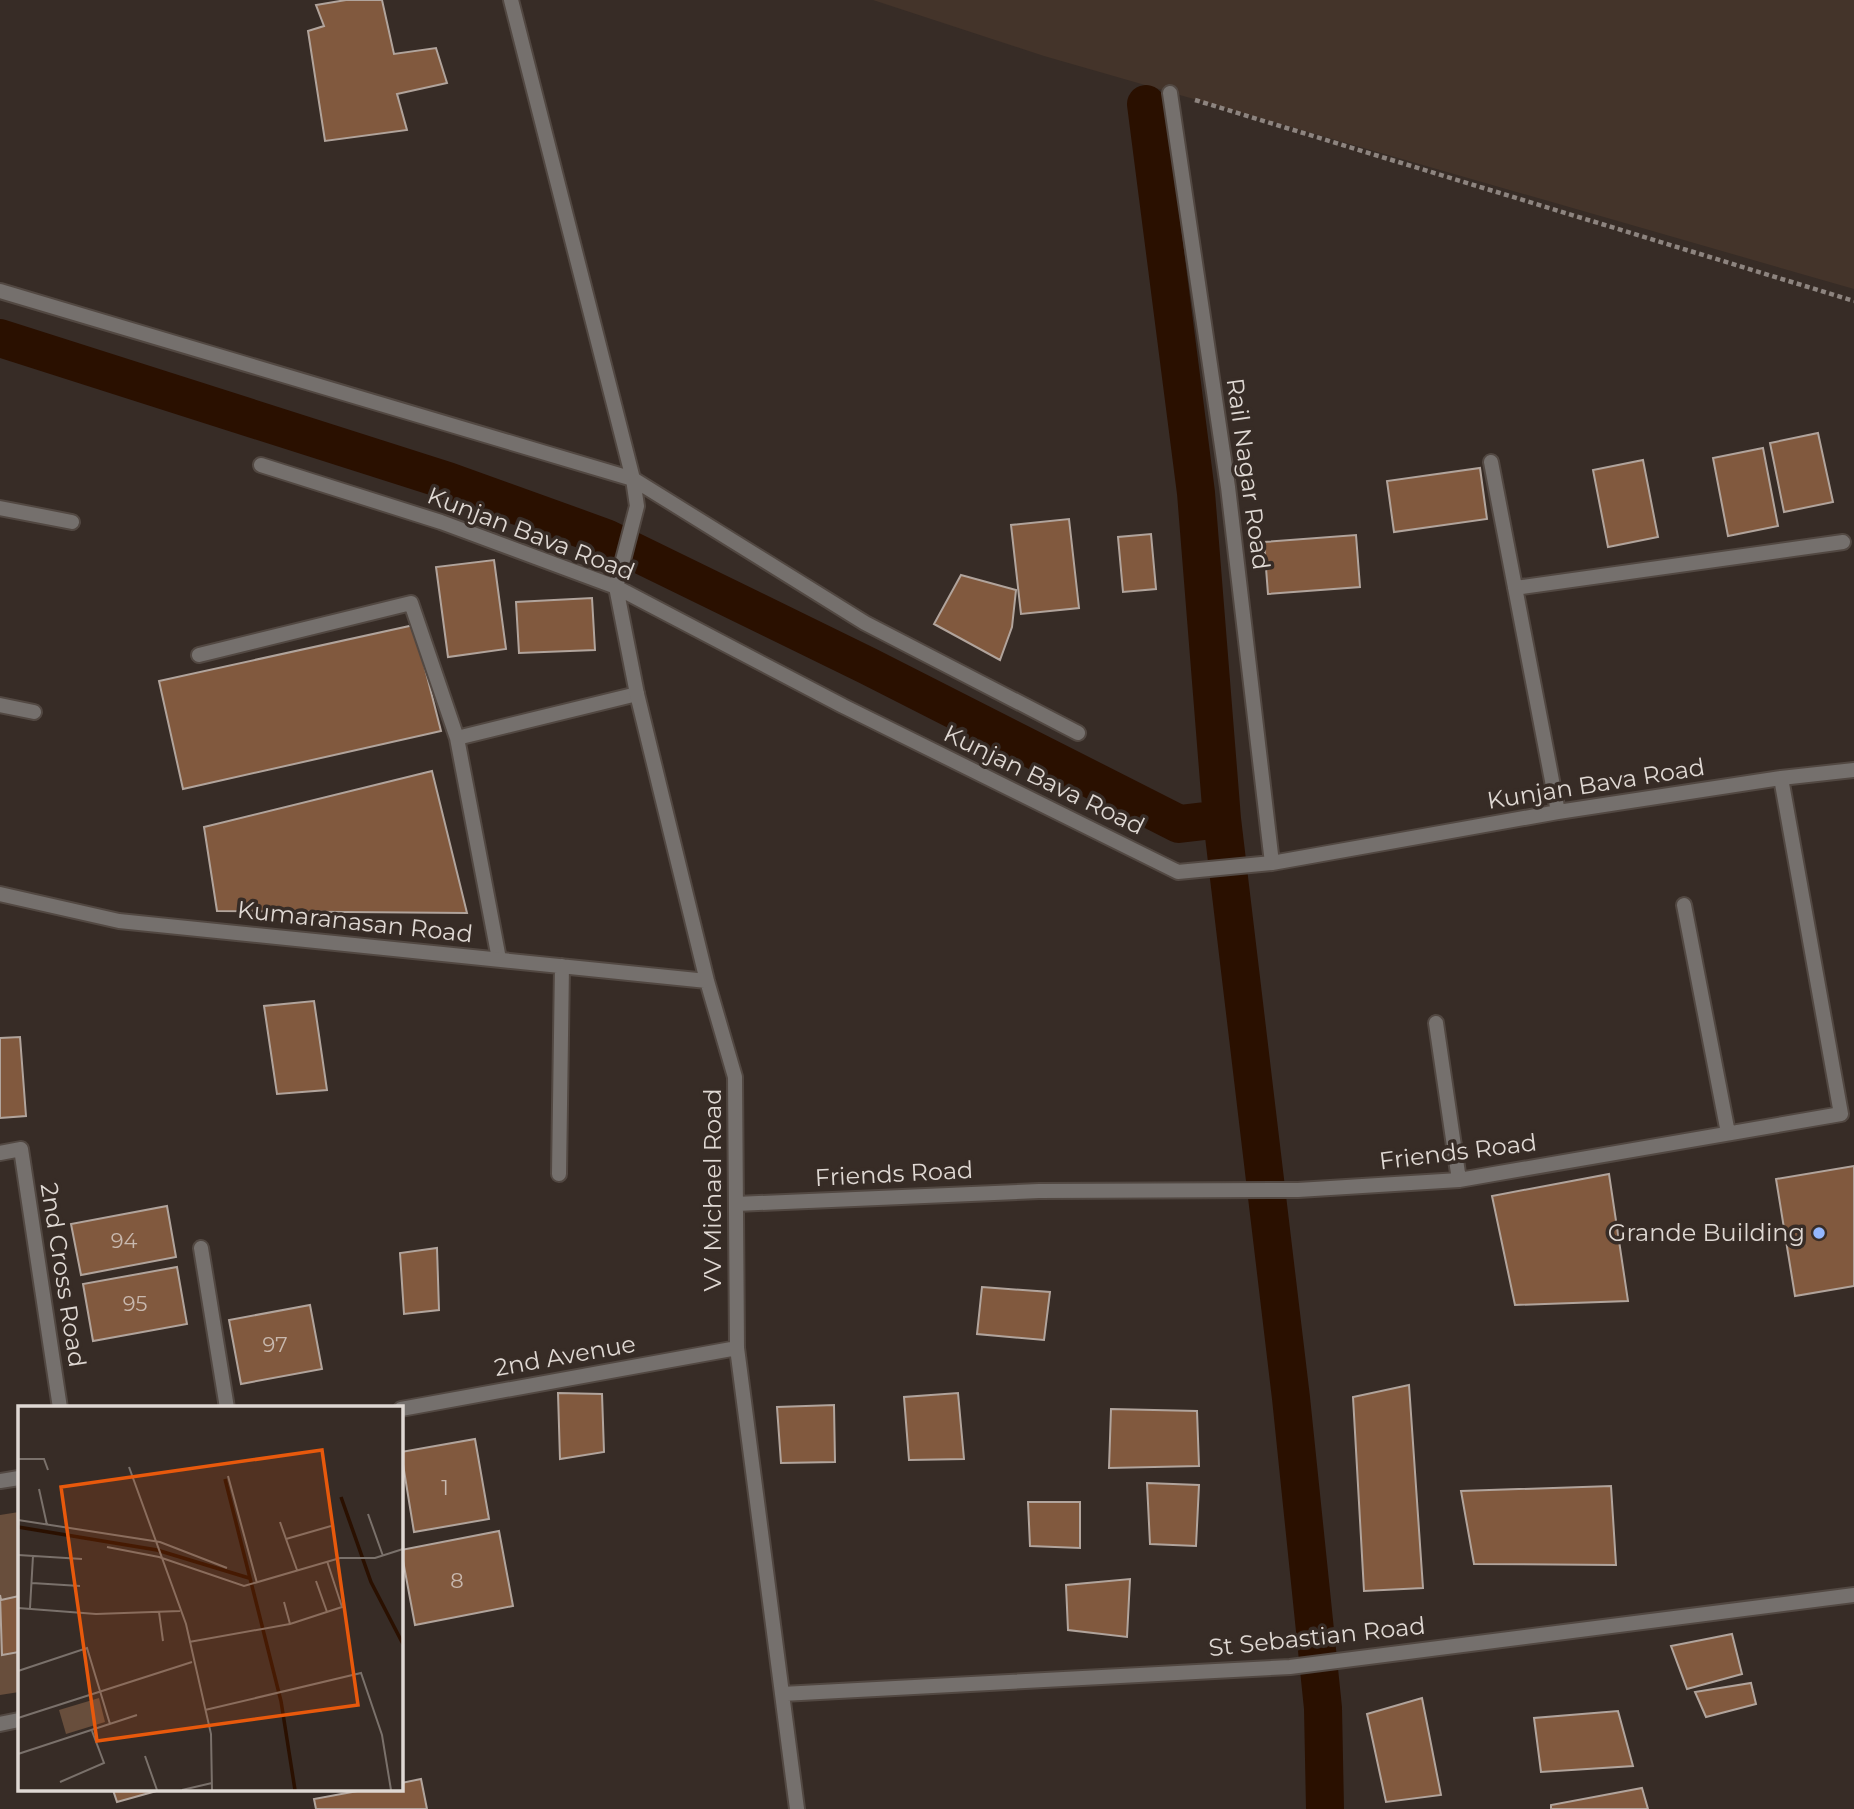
<svg xmlns="http://www.w3.org/2000/svg" width="1854" height="1809" viewBox="0 0 1854 1809" font-family="Montserrat,sans-serif">
  <rect width="100%" height="100%" fill="#372c26"/>
  <path fill="#44342a" d="M 873,0 L 1854,0 L 1854,289 L 1044,56 Z"/>
  <path fill="#684e3c" d="M 19,1512 L 19,1692 L 0,1695 L 0,1515 Z"/>
  <g fill="none" stroke-linecap="round" stroke-linejoin="round">
    <path stroke="#2a1000" stroke-width="38" d="M 1146,104 L 1196,493 L 1222,819 L 1291,1398 L 1323,1708 L 1325,1809
      M 0,338 L 448,481 L 606,538 L 868,666 L 1179,824 L 1222,819"/>
  </g>
  <path fill="#81593e" stroke="#b1a49c" stroke-width="2" d="M 346,0 L 382,0 L 394,54 L 436,48 L 447,83 L 397,94 L 407,130 L 325,141 L 308,31 L 324,26 L 316,5 Z
    M 1818,433 L 1833,502 L 1784,512 L 1770,443 Z
    M 1763,448 L 1778,526 L 1728,536 L 1713,458 Z
    M 1643,460 L 1658,537 L 1608,547 L 1593,470 Z
    M 1480,468 L 1487,519 L 1394,532 L 1387,481 Z
    M 1069,519 L 1079,608 L 1021,614 L 1011,525 Z
    M 1151,534 L 1156,589 L 1123,592 L 1118,537 Z
    M 1356,535 L 1360,587 L 1268,594 L 1264,542 Z
    M 494,560 L 506,649 L 448,657 L 436,567 Z
    M 961,575 L 1016,590 L 1012,627 L 1000,660 L 934,624 Z
    M 592,598 L 595,650 L 519,653 L 516,602 Z
    M 414,625 L 441,731 L 183,789 L 159,681 Z
    M 432,771 L 467,913 L 217,911 L 204,827 Z
    M 314,1001 L 327,1090 L 277,1094 L 264,1006 Z
    M 20,1037 L 26,1116 L 0,1118 L 0,1038 Z
    M 1854,1166 L 1854,1286 L 1795,1296 L 1776,1179 Z
    M 1609,1174 L 1628,1301 L 1515,1305 L 1492,1196 Z
    M 167,1206 L 176,1257 L 81,1275 L 71,1224 Z
    M 437,1248 L 439,1310 L 404,1314 L 400,1253 Z
    M 177,1267 L 187,1324 L 93,1341 L 83,1284 Z
    M 982,1287 L 1050,1292 L 1044,1340 L 977,1334 Z
    M 310,1305 L 322,1369 L 241,1384 L 229,1320 Z
    M 1409,1385 L 1423,1588 L 1364,1591 L 1353,1397 Z
    M 558,1393 L 602,1394 L 604,1452 L 560,1459 Z
    M 958,1393 L 964,1459 L 909,1460 L 904,1397 Z
    M 834,1405 L 835,1462 L 781,1463 L 777,1407 Z
    M 1111,1409 L 1197,1411 L 1199,1466 L 1109,1468 Z
    M 475,1439 L 489,1519 L 414,1532 L 401,1452 Z
    M 1147,1483 L 1199,1485 L 1196,1546 L 1150,1544 Z
    M 1611,1486 L 1616,1565 L 1474,1564 L 1461,1491 Z
    M 1028,1502 L 1080,1502 L 1080,1548 L 1030,1546 Z
    M 499,1531 L 513,1606 L 415,1625 L 401,1550 Z
    M 1130,1579 L 1127,1637 L 1068,1630 L 1066,1585 Z
    M 0,1595 L 1,1600 L 19,1596 L 19,1652 L 2,1655 Z
    M 1732,1634 L 1742,1674 L 1687,1689 L 1671,1646 Z
    M 1751,1683 L 1756,1704 L 1706,1717 L 1695,1692 Z
    M 1422,1698 L 1441,1795 L 1386,1802 L 1367,1714 Z
    M 1618,1711 L 1633,1766 L 1541,1772 L 1534,1718 Z
    M 421,1779 L 427,1809 L 316,1809 L 314,1799 L 363,1790 L 401,1790 L 401,1783 Z
    M 1642,1788 L 1648,1809 L 1551,1809 L 1551,1805 Z
    M 113,1790 L 160,1790 L 117,1802 Z"/>
  <g fill="none" stroke-linecap="round" stroke-linejoin="round">
    <g stroke="#524842" stroke-width="18">
      <path id="lane" d="M 199,655 L 411,603 L 457,738 L 637,694
        M 457,738 L 499,959
        M 201,1248 L 227,1408"/>
    </g>
    <g stroke="#524842" stroke-width="18">
      <path id="street" d="M 511,0 L 633,479 L 637,506 L 616,587 L 637,694 L 707,981 L 735,1077 L 737,1348 L 797,1809
        M 1170,93 L 1228,487 L 1272,863
        M 0,291 L 633,479 L 865,623 L 1078,733
        M 1491,462 L 1558,812
        M 261,465 L 441,522 L 616,587 L 843,706 L 1178,872 L 1272,863 L 1558,812 L 1781,778 L 1854,770
        M 0,508 L 72,522
        M 1515,588 L 1843,542
        M 0,705 L 34,712
        M 0,894 L 119,921 L 707,981
        M 1684,905 L 1728,1133
        M 1436,1023 L 1459,1180
        M 0,1153 L 21,1149 L 60,1408
        M 559,1174 L 562,966
        M 736,1204 L 1039,1191 L 1298,1190 L 1459,1180 L 1841,1114 L 1781,778
        M 401,1409 L 737,1348
        M 0,1481 L 19,1478
        M 782,1694 L 1290,1667 L 1854,1595
        M 0,1724 L 19,1720"/>
    </g>
    <path stroke="#8d847f" stroke-width="4.5" stroke-dasharray="5 3.5" stroke-linecap="butt" d="M 1195,100 L 1854,301"/>
    <use href="#lane" stroke="#75706d" stroke-width="14"/>
    <use href="#street" stroke="#75706d" stroke-width="14"/>
  </g>
  <circle fill="#94b7fd" stroke="#372c26" stroke-width="2.5" cx="1819" cy="1233" r="7"/>
  <g text-anchor="middle" stroke-width="7" stroke-linejoin="round" paint-order="stroke">
    <g font-size="21" fill="#c8b8ae">
      <text x="124" y="1248">94</text>
      <text x="135" y="1311">95</text>
      <text x="275" y="1352">97</text>
      <text x="445" y="1495">1</text>
      <text x="457" y="1588">8</text>
    </g>
    <g font-size="24" fill="#dfd8d3" stroke="#372c26">
      <text transform="translate(1248 474) rotate(82)" y="8">Rail Nagar Road</text>
      <text transform="translate(531 534) rotate(21)" y="8">Kunjan Bava Road</text>
      <text transform="translate(1044 780) rotate(26)" y="8">Kunjan Bava Road</text>
      <text transform="translate(1596 784) rotate(-9)" y="8">Kunjan Bava Road</text>
      <text transform="translate(355 922) rotate(6)" y="8">Kumaranasan Road</text>
      <text transform="translate(1458 1152) rotate(-7)" y="8">Friends Road</text>
      <text transform="translate(894 1174) rotate(-3)" y="8">Friends Road</text>
      <text transform="translate(713 1190) rotate(-90)" y="8">VV Michael Road</text>
      <text transform="translate(63 1275) rotate(81)" y="8">2nd Cross Road</text>
      <text transform="translate(565 1356) rotate(-10)" y="8">2nd Avenue</text>
      <text transform="translate(1317 1637) rotate(-6)" y="8">St Sebastian Road</text>
    </g>
    <g font-size="24" fill="#dfd8d3" stroke="#372c26" text-anchor="end">
      <text x="1805" y="1241">Grande Building</text>
    </g>
  </g>
  <g transform="translate(18 1406)">
    <rect width="385" height="385" fill="#372c26"/>
    <path d="M 81,292 L 87,316 L 48,328 L 41,304 Z" fill="#684e3c"/>
    <path fill="none" stroke="#2a1000" stroke-width="3.5" d="M 207,73 L 263,295 L 277,384M 323,91 L 353,176 L 385,238M 0,121 L 139,144 L 231,172"/>
    <path fill="none" stroke="#7a716b" stroke-width="2" d="M 0,53 L 26,53 L 30,64M 111,61 L 168,218 L 193,328 L 194,384M 210,70 L 239,177M 21,83 L 29,119M 350,108 L 365,150M 0,114 L 142,136 L 209,162M 262,116 L 279,164M 268,133 L 313,120M 89,141 L 141,151 L 226,180 L 322,152 L 357,152 L 385,143M 0,149 L 64,153M 298,175 L 309,206M 14,177 L 62,180M 266,196 L 272,218M 0,202 L 78,208 L 162,205M 12,202 L 15,150M 141,206 L 145,235M 171,236 L 272,218 L 324,201 L 309,155M 0,265 L 69,242 L 92,318M 187,304 L 343,267 L 364,329 L 373,384M 0,312 L 174,256M 0,348 L 119,309M 127,350 L 139,384M 42,376 L 86,357 L 74,325M 164,384 L 194,377"/>
    <path fill="#e8590c" fill-opacity="0.15" stroke="#e8590c" stroke-width="3.5" d="M 304,44 L 340,299 L 79,335 L 43,81 Z"/>
    <rect width="385" height="385" fill="none" stroke="#dfd8d3" stroke-width="3.5"/>
  </g>
</svg>
